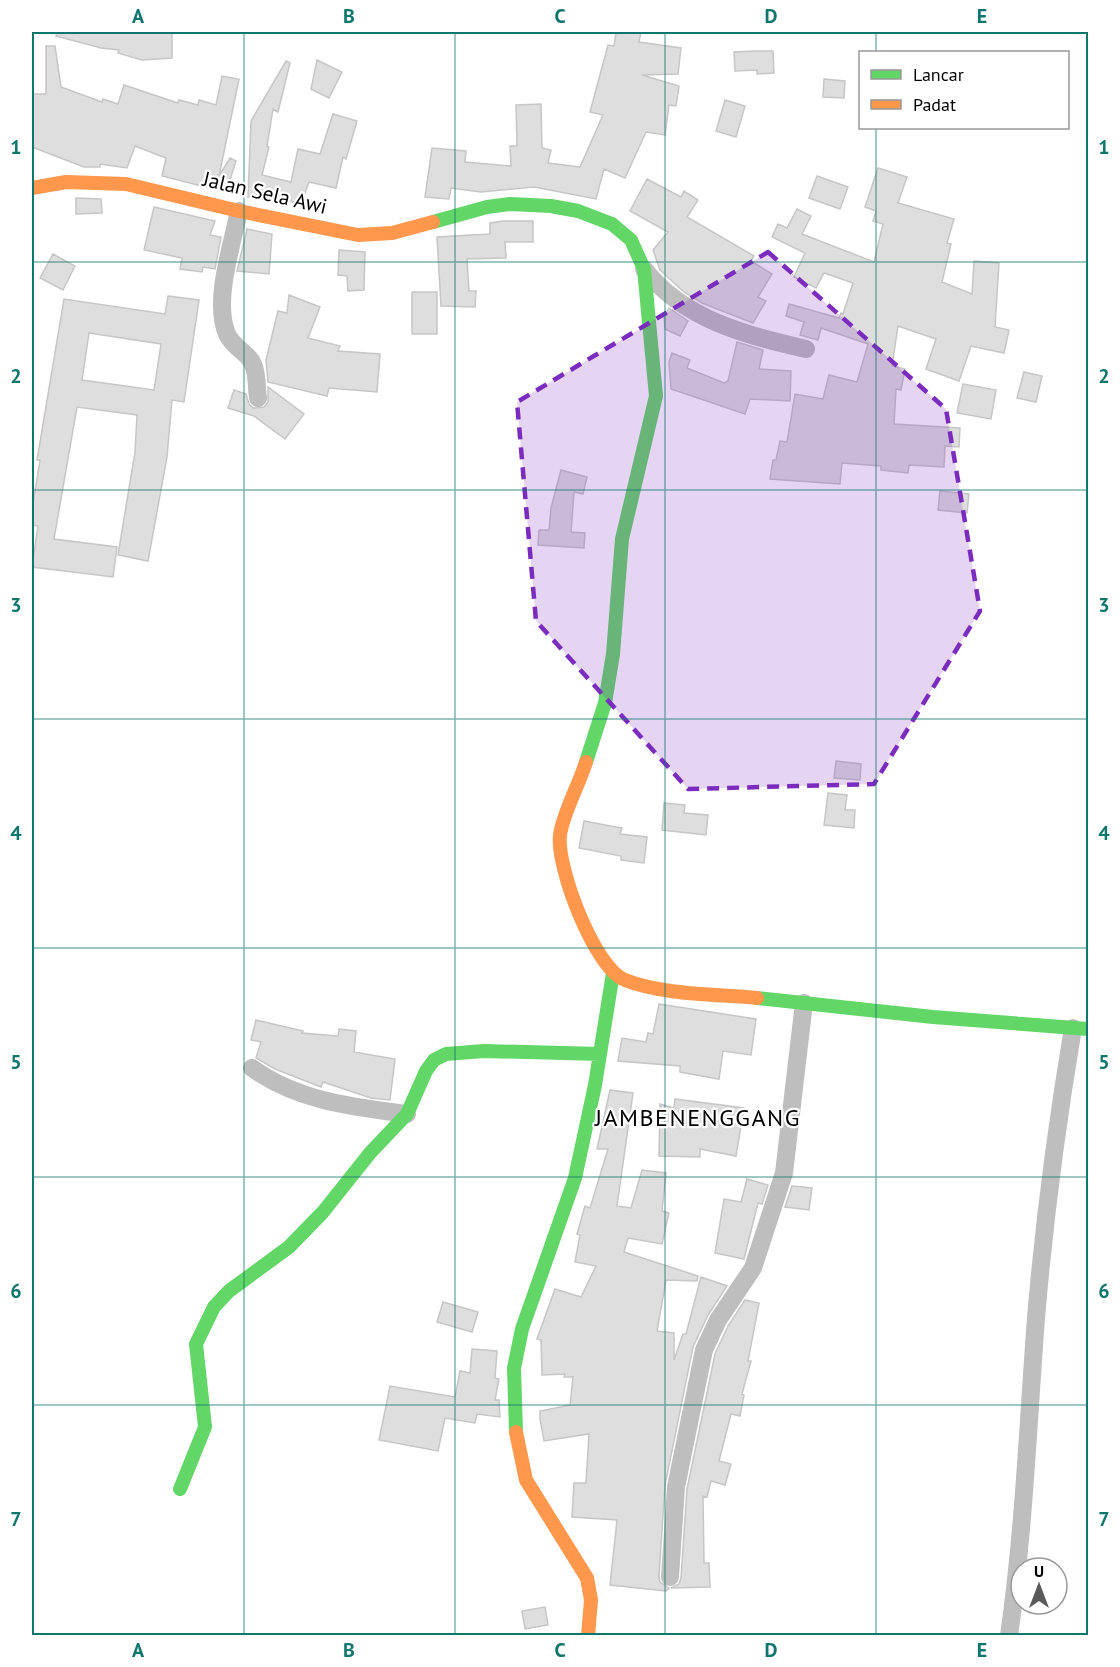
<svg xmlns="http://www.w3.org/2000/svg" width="1120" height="1667" viewBox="0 0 1120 1667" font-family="'PT Sans',sans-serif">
  <rect width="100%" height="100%" fill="#fff"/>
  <path fill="#dedede" stroke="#c6c6c6" stroke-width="1.5" fill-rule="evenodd" d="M 57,32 L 172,32 L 172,58 L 142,60 L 118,53 L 119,50 L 101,48 L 56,36 Z
    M 616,32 L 641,32 L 639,42 L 681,48 L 678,74 L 642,75 L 679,86 L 676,106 L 669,105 L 665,135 L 646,132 L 625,178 L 604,169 L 596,199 L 534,187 L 481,192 L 451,188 L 449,199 L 425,197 L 432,148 L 466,151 L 465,162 L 511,166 L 510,146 L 517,146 L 516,105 L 541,104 L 542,148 L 551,150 L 548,163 L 580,167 L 603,115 L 590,112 L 608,45 L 614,46 Z
    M 46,46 L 55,46 L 61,87 L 102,102 L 103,99 L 118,104 L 124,85 L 178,103 L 179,100 L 198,105 L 199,100 L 216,105 L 222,76 L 239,79 L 219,176 L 230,158 L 236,161 L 226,192 L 162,176 L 166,158 L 135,146 L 127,168 L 100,164 L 100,167 L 84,167 L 32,147 L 32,94 L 46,94 Z
    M 755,51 L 773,51 L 774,73 L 757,74 L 757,70 L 735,71 L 734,52 Z
    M 317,60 L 342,72 L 329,98 L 311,89 Z
    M 286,61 L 290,63 L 278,112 L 273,109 L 267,146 L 269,147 L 262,175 L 291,182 L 298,149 L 320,154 L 333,114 L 357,121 L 346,159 L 343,157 L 336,188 L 309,182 L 301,204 L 281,199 L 280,201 L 257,195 L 257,198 L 248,197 L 251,121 Z
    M 824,79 L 845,81 L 844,98 L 823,97 Z
    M 725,100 L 745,106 L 736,137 L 716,131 Z
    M 878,168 L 907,177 L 898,203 L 954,219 L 947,243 L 951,244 L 942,282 L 972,294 L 974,261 L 999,263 L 995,327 L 1009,330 L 1004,353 L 971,346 L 959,381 L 926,369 L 936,339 L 898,326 L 892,366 L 905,369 L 901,390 L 896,389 L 894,424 L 960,428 L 959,447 L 945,446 L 944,467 L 909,465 L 908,473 L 881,470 L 881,466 L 842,463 L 840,484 L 770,479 L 773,460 L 776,460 L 780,441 L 787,442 L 795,394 L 823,399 L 829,375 L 857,382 L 868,344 L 821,328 L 818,340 L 800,335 L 804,322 L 786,316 L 789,304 L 839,318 L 841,313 L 843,314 L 853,283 L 824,273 L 816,288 L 794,277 L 805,253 L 772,237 L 778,224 L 787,228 L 797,209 L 811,216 L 802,234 L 874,262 L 883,224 L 873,221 L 876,211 L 865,207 Z
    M 817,176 L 848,187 L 840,209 L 809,198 Z
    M 647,179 L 681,197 L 684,191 L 698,200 L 687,217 L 754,256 L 751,261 L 772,274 L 758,297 L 766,301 L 753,323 L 702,303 L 684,292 L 660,270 L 653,250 L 668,232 L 630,211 Z
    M 76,198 L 101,199 L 102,213 L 76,214 Z
    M 154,207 L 215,221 L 210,235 L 221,237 L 215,269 L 203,267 L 202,272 L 180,269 L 182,258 L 144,250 Z
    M 503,221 L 533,221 L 533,242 L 505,242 L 506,258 L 467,259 L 469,291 L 476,291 L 475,307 L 441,306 L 437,237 L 490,234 L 490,223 Z
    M 247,229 L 272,234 L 269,274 L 237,271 Z
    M 339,250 L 365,252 L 364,290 L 348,291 L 347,276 L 338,275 Z
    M 53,254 L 75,266 L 63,290 L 40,278 Z
    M 412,292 L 437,292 L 437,334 L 412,334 Z
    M 289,295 L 320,307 L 308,338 L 340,346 L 338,351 L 380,354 L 377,392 L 329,388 L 327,396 L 268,382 L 266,360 L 278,311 L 287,313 Z
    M 168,296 L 199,300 L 184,402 L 172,400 L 167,457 L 148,561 L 118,555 L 135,452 L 137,415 L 77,407 L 54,539 L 117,547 L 113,577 L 32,567 L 38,526 L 32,525 L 32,510 L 40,460 L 37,460 L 64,299 L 165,314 ZM 89,333 L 161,344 L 154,390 L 82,380 Z
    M 669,308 L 688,321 L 680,336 L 665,329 L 664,317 Z
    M 737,342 L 763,350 L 759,369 L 791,371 L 790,401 L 750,399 L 745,414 L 671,389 L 669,362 L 672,353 L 690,360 L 687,368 L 724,383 L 728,381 Z
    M 1024,372 L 1042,376 L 1036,402 L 1017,398 Z
    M 963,384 L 996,390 L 991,419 L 957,413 Z
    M 268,387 L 304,414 L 285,439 L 254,416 L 228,408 L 234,390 L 246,394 L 249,404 L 253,408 L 264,407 L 268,402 Z
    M 561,470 L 587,477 L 583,494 L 574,492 L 571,532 L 585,533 L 584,548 L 538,545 L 539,530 L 549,530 L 551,508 Z
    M 940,491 L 969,494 L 967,513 L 938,510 Z
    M 836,761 L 861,764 L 860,780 L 834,778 Z
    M 828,793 L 847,795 L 845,810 L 855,810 L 854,828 L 824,825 Z
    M 664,803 L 685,805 L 684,813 L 708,815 L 706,835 L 662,830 Z
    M 584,821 L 622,828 L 620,834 L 647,837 L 644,863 L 621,860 L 621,856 L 579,848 Z
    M 659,1004 L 756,1019 L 751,1055 L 723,1051 L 719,1079 L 680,1072 L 680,1066 L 618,1061 L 622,1038 L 646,1042 L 648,1033 L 653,1034 Z
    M 256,1020 L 303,1031 L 302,1033 L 338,1036 L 339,1029 L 356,1031 L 354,1052 L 395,1059 L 390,1100 L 371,1098 L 323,1082 L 321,1087 L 275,1069 L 256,1058 L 261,1042 L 251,1040 Z
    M 610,1090 L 633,1093 L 617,1206 L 631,1208 L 642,1170 L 666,1173 L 662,1211 L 669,1213 L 662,1244 L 628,1238 L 624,1252 L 698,1276 L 697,1281 L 666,1280 L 657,1331 L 674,1333 L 674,1360 L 683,1334 L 686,1334 L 701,1277 L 727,1286 L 708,1315 L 693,1347 L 665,1485 L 659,1576 L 660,1582 L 669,1588 L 666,1591 L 610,1585 L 617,1520 L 572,1517 L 574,1483 L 586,1483 L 589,1434 L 544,1441 L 540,1419 L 540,1411 L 570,1405 L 573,1377 L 564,1377 L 565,1374 L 542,1375 L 541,1340 L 537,1339 L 555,1289 L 581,1297 L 596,1266 L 575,1262 L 580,1235 L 577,1234 L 585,1206 L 590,1208 L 608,1149 L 597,1149 Z
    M 675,1099 L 744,1108 L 736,1156 L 700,1149 L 700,1157 L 659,1156 L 660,1104 L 674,1108 Z
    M 747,1179 L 768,1185 L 762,1204 L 758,1203 L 744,1259 L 715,1253 L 724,1199 L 741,1202 Z
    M 792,1186 L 812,1188 L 809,1210 L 785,1207 Z
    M 745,1300 L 759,1303 L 748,1361 L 751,1361 L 742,1394 L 744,1395 L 740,1416 L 731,1414 L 719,1461 L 731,1464 L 725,1485 L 711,1481 L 707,1497 L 703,1496 L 704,1563 L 709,1563 L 710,1587 L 671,1588 L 679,1584 L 681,1578 L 687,1489 L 715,1354 L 728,1326 Z
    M 443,1302 L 478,1312 L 472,1332 L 437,1322 Z
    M 472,1349 L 497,1351 L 495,1378 L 499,1379 L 495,1400 L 499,1400 L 500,1417 L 477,1414 L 475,1423 L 445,1418 L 438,1451 L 379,1440 L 390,1386 L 455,1397 L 460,1371 L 470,1373 Z
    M 545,1607 L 548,1625 L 525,1629 L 522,1611 Z"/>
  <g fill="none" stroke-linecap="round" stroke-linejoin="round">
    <path stroke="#bebebe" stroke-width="18" d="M 239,211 C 232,246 213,301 227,334 C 232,345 242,350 249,358 C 258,368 256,385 258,398
      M 644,269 C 684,320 746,335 806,349
      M 252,1068 C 298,1101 352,1107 407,1114
      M 670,1577 L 676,1487 L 704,1350 L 718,1320 L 753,1268 L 784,1173 L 804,1003
      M 1009,1636 C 1024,1530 1028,1424 1036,1318 C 1044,1222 1057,1123 1073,1028"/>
    <path stroke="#63d668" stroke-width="14" d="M 433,222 L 487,207 L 510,204 L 551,206 L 578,211 L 612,224 L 631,240 L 644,269 L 656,396 L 622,539 L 613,654 L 605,703 L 586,762
      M 757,998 L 933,1017 L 1088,1029
      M 516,1432 L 514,1368 L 522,1329 L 575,1178 L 595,1085 L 613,973
      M 180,1489 L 205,1427 L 196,1344 L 214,1307 L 229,1291 L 289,1247 L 323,1212 L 370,1153 L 407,1114 L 426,1071 L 434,1060 L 446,1054 L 484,1051 L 600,1054"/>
    <path stroke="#ff974d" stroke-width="14" d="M 32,188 L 66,182 L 126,184 L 239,211 L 358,235 L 392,233 L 433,222
      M 586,762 C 579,785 563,813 560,835 C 556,867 595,969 625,980 C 663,995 716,994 757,998
      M 516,1432 L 526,1480 L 587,1578 L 591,1600 L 588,1636"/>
  </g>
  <path fill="#7b2cbf" fill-opacity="0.2" stroke="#7b2cbf" stroke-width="4.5" stroke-dasharray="12 8" stroke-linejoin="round" d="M 768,252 L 946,409 L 980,611 L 874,784 L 688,789 L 536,621 L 517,402 Z"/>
  <path fill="none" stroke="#0f766e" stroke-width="1.5" stroke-opacity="0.55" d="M 244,32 L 244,1636M 455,32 L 455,1636M 665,32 L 665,1636M 876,32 L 876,52M 876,128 L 876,1636M 32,262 L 1088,262M 32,490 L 1088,490M 32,719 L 1088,719M 32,948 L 1088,948M 32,1177 L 1088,1177M 32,1405 L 1088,1405"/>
  <g text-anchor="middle" stroke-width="4.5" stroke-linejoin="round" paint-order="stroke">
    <g font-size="21" fill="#000" stroke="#fff">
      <text transform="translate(265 193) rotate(13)" y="7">Jalan Sela Awi</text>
    </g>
    <g font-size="24" letter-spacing="1.5" fill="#000" stroke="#fff">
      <text x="698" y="1126">JAMBENENGGANG</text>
    </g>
  </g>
  <rect width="1120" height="1667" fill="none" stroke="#ffffff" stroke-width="66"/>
  <rect x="859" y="51" width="210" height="78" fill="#ffffff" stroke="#999999" stroke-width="1.5"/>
  <rect x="871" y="70" width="30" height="9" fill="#63d668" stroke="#999999" stroke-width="1.5"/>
  <text x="913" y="81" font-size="18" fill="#000000">Lancar</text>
  <rect x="871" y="100" width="30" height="9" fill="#ff974d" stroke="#999999" stroke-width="1.5"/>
  <text x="913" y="111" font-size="18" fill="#000000">Padat</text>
  <g transform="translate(1039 1586)"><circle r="28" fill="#ffffff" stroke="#999999" stroke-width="1.5"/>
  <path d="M0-4.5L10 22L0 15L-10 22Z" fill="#595959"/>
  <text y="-9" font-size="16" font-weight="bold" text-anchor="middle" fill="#000000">U</text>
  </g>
  <rect x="33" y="33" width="1054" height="1601" fill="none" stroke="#0f766e" stroke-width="2"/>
  <g font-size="20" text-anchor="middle" font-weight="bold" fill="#0f766e">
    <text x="138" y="23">A</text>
    <text x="349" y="23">B</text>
    <text x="560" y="23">C</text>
    <text x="771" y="23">D</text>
    <text x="982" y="23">E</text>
    <text x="16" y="154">1</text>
    <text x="1104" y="154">1</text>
    <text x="16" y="383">2</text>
    <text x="1104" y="383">2</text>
    <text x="16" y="612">3</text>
    <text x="1104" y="612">3</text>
    <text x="16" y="840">4</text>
    <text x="1104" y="840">4</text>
    <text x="16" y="1069">5</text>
    <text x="1104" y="1069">5</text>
    <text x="16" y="1298">6</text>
    <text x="1104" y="1298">6</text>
    <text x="16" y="1526">7</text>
    <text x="1104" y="1526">7</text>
    <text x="138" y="1657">A</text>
    <text x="349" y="1657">B</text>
    <text x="560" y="1657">C</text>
    <text x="771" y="1657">D</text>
    <text x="982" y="1657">E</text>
  </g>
</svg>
